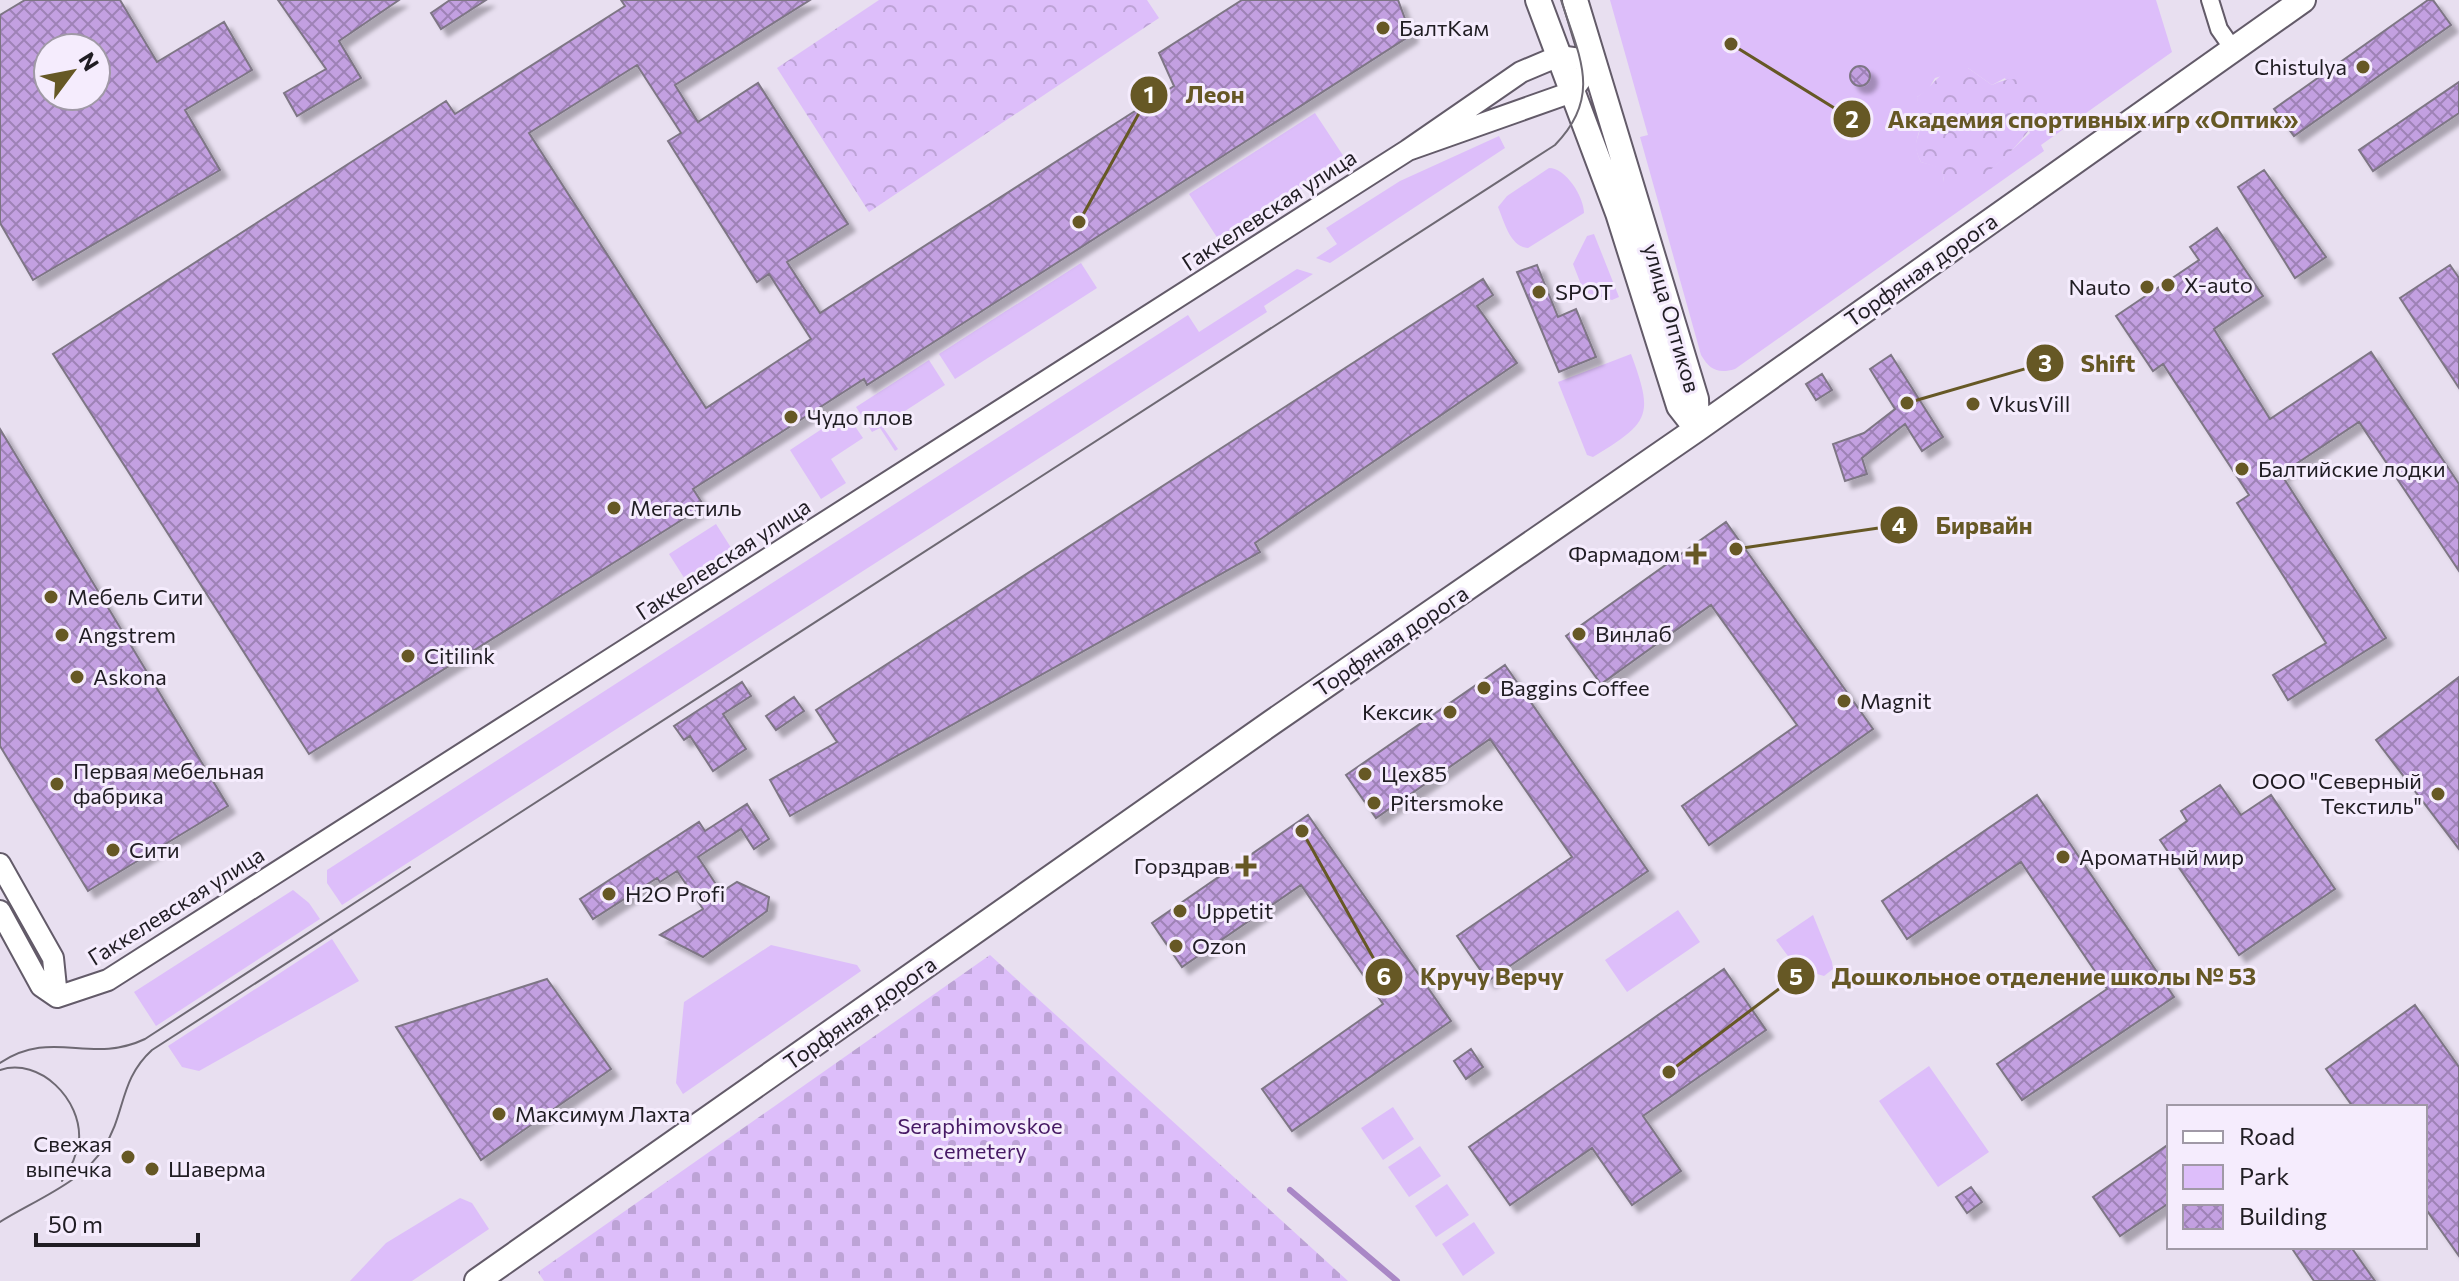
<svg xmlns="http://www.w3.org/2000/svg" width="2459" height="1281" viewBox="0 0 2459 1281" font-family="Commissioner,sans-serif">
  <defs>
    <pattern id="forest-crowns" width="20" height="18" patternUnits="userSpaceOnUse" patternTransform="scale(2)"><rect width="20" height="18" fill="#ddbefa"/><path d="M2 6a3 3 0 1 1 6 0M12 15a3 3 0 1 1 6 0" fill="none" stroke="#bda3d6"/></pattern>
    <pattern id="cemetery-stones" width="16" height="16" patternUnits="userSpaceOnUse" patternTransform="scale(2)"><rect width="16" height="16" fill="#ddbefa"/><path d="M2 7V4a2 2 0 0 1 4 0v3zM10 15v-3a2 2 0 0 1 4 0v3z" fill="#bda3d6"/></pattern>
    <pattern id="building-cross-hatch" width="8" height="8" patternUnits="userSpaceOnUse" patternTransform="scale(2)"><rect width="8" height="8" fill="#c3a0e1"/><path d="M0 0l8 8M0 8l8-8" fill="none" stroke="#9e82b6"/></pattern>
    <filter id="shadow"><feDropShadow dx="7" dy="7" stdDeviation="2" flood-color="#0004"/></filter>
  </defs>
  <rect width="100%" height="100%" fill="#e8dff0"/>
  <path fill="#ddbefa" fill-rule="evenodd" d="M 1610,0 L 2156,0 L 2172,52 L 2041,145 L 2044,151 L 1735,369 C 1718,374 1710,370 1701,355 L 1640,137 L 1648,135 ZM 1968,68 L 1992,85 L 2005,78 L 2030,133 L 1996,165 L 1944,182 L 1942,168 L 1921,162 C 1913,146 1917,140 1921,124 C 1923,116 1918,105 1917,97 L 1928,90 L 1935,78 Z
    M 1315,113 L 1346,160 L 1220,242 L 1189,194 Z
    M 1499,136 L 1505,148 L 1330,263 L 1316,258 L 1337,244 L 1326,228 L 1400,181 Z
    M 1549,168 C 1566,168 1584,197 1584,213 L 1528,248 C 1510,247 1504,221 1498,207 L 1507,196 Z
    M 1594,234 L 1619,297 L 1612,300 L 1584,292 L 1573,264 L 1587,236 Z
    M 1081,263 L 1097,288 L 955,379 L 939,354 Z
    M 1297,269 L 1313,274 L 1264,306 L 1267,312 L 342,905 L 327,883 L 327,870 L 1188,315 L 1199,332 Z
    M 1631,354 C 1654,416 1650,422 1593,457 L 1587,455 L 1558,382 Z
    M 929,360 L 945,385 L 882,426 L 898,449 L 895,451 L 880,428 L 872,432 L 856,407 Z
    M 846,413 L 863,438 L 831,459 L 846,483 L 821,499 L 790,450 Z
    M 716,524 L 735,554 L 688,584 L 669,554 Z
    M 293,890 L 309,903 L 320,919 L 156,1026 L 134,992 Z
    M 1678,910 L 1700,942 L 1627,992 L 1605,960 Z
    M 1813,915 L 1832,962 L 1833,969 L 1824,976 L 1797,968 L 1776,940 Z
    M 332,939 L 359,981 L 199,1071 L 182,1067 L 168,1046 Z
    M 771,945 L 857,965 L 861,971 L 683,1094 L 676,1083 L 684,1002 Z
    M 1929,1066 L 1989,1152 L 1938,1187 L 1879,1101 Z
    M 1393,1107 L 1414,1139 L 1383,1160 L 1361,1128 Z
    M 1420,1146 L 1441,1176 L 1409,1197 L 1388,1167 Z
    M 1447,1184 L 1469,1215 L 1436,1237 L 1415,1206 Z
    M 460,1198 L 472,1203 L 489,1229 L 412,1281 L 350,1281 L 386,1243 Z
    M 1474,1222 L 1495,1253 L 1463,1276 L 1442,1244 Z"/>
  <path fill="url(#forest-crowns)" d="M 879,0 L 1147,0 L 1159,18 L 869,212 L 777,68 Z
    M 1957,67 L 1968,68 L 1992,85 C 2017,73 2036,80 2044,107 C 2029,136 1984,187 1949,189 L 1944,182 L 1942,169 L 1921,162 C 1911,142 1918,143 1921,124 C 1922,117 1917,106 1917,97 C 1933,87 1937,73 1957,67 Z"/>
  <path fill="url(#cemetery-stones)" d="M 990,955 L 1348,1281 L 544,1281 L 538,1272 Z"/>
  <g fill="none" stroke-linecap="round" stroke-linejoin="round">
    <path stroke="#a987c6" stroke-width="6" d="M 1290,1190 L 1397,1281"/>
  </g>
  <path fill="url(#building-cross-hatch)" stroke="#7e7685" stroke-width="2" fill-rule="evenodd" filter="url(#shadow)" d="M 25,0 L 120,0 L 157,62 L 224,22 L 252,70 L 185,110 L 220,170 L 33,280 L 0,223 L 0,15 ZM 48,48 L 96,48 L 96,96 L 48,96 Z
    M 278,0 L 399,0 L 339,41 L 361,78 L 297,116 L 284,93 L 326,69 Z
    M 450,0 L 486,0 L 441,29 L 431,13 Z
    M 621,0 L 810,0 L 675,85 L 698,122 L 758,83 L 848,224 L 787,262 L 820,313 L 1174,86 L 1159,53 L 1242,0 L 1398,0 L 1411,35 L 867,385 L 864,379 L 693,489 L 704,506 L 309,754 L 53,354 L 446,101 L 455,114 L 625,6 ZM 637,65 L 681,133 L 668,141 L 757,282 L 769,274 L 811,339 L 706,408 L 529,133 Z
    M 2428,0 L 2433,0 L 2451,25 L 2294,136 L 2274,109 Z
    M1850 76a10 10 0 1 1 20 0a10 10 0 1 1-20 0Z
    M 2459,82 L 2459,113 L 2373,171 L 2359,150 Z
    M 2264,170 L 2326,257 L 2295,278 L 2238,187 Z
    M 2217,228 L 2263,296 L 2214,329 L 2270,419 L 2371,352 L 2459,484 L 2459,571 L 2359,422 L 2281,474 L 2386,638 L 2288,700 L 2273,675 L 2326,643 L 2237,503 L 2249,495 L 2163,364 L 2153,371 L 2116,316 L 2199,260 L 2190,247 Z
    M 1537,265 L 1558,317 L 1576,309 L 1596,357 L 1559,372 L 1517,272 Z
    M 2450,265 L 2459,278 L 2459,388 L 2400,298 Z
    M 1483,279 L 1493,295 L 1477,306 L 1517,363 L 1255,543 L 1260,552 L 790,816 L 770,780 L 837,742 L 816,710 Z
    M 1891,355 L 1943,437 L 1922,451 L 1905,424 L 1862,458 L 1867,474 L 1845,481 L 1833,444 L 1864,433 L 1895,409 L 1870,369 Z
    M 1822,374 L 1832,390 L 1816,400 L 1806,384 Z
    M 0,429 L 228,806 L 88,891 L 0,746 Z
    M 1726,522 L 1873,729 L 1709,845 L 1682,806 L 1797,725 L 1711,605 L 1601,684 L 1566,636 Z
    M 1505,665 L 1648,871 L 1488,981 L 1457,936 L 1572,857 L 1490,739 L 1376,818 L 1346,775 Z
    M 2459,677 L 2459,849 L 2376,740 Z
    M 742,682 L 751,696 L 723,714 L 746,749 L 713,771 L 690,736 L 684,740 L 674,726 Z
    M 794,697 L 804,711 L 776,730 L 766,716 Z
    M 2220,785 L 2241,815 L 2271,795 L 2335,889 L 2239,955 L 2160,840 L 2187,821 L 2181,811 Z
    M 2037,795 L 2174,997 L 2022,1100 L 1997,1064 L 2107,989 L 2021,862 L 1907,939 L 1882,901 Z
    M 747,804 L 769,839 L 754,849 L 741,829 L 698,857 L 721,892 L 737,882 L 769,897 L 767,911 L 703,957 L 660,935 L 703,909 L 677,871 L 660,882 L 657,878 L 593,919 L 580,899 L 699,822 L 705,831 Z
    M 1308,815 L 1451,1021 L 1292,1131 L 1262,1089 L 1383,1004 L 1301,885 L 1182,967 L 1152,923 Z
    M 1724,969 L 1766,1030 L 1643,1116 L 1681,1171 L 1632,1205 L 1592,1148 L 1510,1205 L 1469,1147 Z
    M 547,979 L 611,1069 L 481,1160 L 396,1027 Z
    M 2415,1005 L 2459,1067 L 2459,1256 L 2425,1208 L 2425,1107 L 2353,1107 L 2326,1069 Z
    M 1471,1049 L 1483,1067 L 1466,1079 L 1454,1061 Z
    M 2169,1144 L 2169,1203 L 2120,1236 L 2093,1197 Z
    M 1971,1187 L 1982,1202 L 1967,1213 L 1956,1197 Z
    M 2291,1247 L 2351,1247 L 2375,1281 L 2314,1281 Z"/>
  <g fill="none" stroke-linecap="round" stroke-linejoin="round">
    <g stroke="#635b69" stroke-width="20">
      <path id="minor" d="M 2210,0 L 2219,29 L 2233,49"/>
    </g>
    <g stroke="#635b69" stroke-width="24">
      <path id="tertiary" d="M 0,864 L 53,958 L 57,997
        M 0,911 L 41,986 L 57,997
        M 57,997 L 108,980 L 1408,150 L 1521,72 L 1559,56 L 1594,61 L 1572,92 L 1408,150"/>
    </g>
    <g stroke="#635b69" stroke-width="28">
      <path id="secondary" d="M 1538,0 L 1618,213 L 1679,406 L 1697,429
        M 1575,0 L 1696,399 L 1697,429
        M 477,1281 L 1271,723 L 1697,429 L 2303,0"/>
    </g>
    <use href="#minor" stroke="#fff" stroke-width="16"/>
    <use href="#tertiary" stroke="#fff" stroke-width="20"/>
    <use href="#secondary" stroke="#fff" stroke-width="24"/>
    <path stroke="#6e6973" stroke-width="2" d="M 0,1063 C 52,1028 90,1065 145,1039 L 410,867
      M 0,1070 C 40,1057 82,1100 79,1140 C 77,1156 71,1168 62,1181
      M 0,1222 C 33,1201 84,1182 104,1147 C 126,1113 119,1080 152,1050 L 1555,145 C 1603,96 1579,56 1561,0"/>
  </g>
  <g fill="#665825" stroke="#f5ecfd" stroke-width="3">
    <circle cx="1383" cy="28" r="8"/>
    <circle cx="2363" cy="67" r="8"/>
    <circle cx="2168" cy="285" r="8"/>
    <circle cx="2147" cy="287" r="8"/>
    <circle cx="1539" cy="292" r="8"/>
    <circle cx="1973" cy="404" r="8"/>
    <circle cx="791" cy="417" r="8"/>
    <circle cx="2242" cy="469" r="8"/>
    <circle cx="614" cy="508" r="8"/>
    <path d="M1692 542h8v8h8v8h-8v8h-8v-8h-8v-8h8z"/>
    <circle cx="51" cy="597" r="8"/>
    <circle cx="1579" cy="634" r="8"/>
    <circle cx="62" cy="635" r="8"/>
    <circle cx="408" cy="656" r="8"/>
    <circle cx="77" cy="677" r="8"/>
    <circle cx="1484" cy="688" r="8"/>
    <circle cx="1844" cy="701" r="8"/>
    <circle cx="1450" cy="712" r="8"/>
    <circle cx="1365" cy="774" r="8"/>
    <circle cx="57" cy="784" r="8"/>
    <circle cx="2438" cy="794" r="8"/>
    <circle cx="1374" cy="803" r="8"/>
    <circle cx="113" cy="850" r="8"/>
    <circle cx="2063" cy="857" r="8"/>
    <path d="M1242 854h8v8h8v8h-8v8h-8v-8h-8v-8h8z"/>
    <circle cx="609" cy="894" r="8"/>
    <circle cx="1180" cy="911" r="8"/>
    <circle cx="1176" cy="946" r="8"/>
    <circle cx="499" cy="1114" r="8"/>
    <circle cx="128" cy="1157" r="8"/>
    <circle cx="152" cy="1169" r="8"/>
  </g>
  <g text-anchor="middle" stroke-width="6" stroke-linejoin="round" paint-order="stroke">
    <g font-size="22" fill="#201d23" stroke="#f5ecfd" text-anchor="start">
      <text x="1399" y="36">БалтКам</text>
      <text x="2347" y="75" text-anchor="end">Chistulya</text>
      <text x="2184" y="293">X-auto</text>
      <text x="2131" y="295" text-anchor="end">Nauto</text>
      <text x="1555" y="300">SPOT</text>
      <text x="1989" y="412">VkusVill</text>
      <text x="807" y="425">Чудо плов</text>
      <text x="2258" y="477">Балтийские лодки</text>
      <text x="630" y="516">Мегастиль</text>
      <text x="1680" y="562" text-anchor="end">Фармадом</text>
      <text x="67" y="605">Мебель Сити</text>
      <text x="1595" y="642">Винлаб</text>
      <text x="78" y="643">Angstrem</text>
      <text x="424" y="664">Citilink</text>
      <text x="93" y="685">Askona</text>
      <text x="1500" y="696">Baggins Coffee</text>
      <text x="1860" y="709">Magnit</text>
      <text x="1434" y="720" text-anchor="end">Кексик</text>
      <text x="73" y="779">Первая мебельная<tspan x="73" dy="25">фабрика</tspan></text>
      <text x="1381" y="782">Цех85</text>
      <text x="2422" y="789" text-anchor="end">ООО "Северный<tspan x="2422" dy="25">Текстиль"</tspan></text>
      <text x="1390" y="811">Pitersmoke</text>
      <text x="129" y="858">Сити</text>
      <text x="2079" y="865">Ароматный мир</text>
      <text x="1230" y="874" text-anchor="end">Горздрав</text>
      <text x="625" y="902">H2O Profi</text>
      <text x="1196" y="919">Uppetit</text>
      <text x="1192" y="954">Ozon</text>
      <text x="515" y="1122">Максимум Лахта</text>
      <text x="112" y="1152" text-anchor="end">Свежая<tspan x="112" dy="25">выпечка</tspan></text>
      <text x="168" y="1177">Шаверма</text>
    </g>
    <g font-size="22" fill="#201d23" stroke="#f5ecfd">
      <text transform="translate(1269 210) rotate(-33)" y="8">Гаккелевская улица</text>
      <text transform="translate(1921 270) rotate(-35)" y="8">Торфяная дорога</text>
      <text transform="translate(1672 318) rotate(74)" y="8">улица Оптиков</text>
      <text transform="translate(723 559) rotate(-33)" y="8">Гаккелевская улица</text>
      <text transform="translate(1391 641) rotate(-34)" y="8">Торфяная дорога</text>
      <text transform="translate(176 906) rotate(-32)" y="8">Гаккелевская улица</text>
      <text transform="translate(860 1013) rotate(-35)" y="8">Торфяная дорога</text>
    </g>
    <g font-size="22" fill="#471a65" stroke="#f5ecfd">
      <text x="980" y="1134">Seraphimovskoe<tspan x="980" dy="25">cemetery</tspan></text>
    </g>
  </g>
  <path fill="none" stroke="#665825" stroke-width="3" d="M1079 222L1149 95M1731 44L1852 119M1907 403L2045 363M1736 549L1899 525M1669 1072L1796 976M1302 831L1384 977"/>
  <g fill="#665825" stroke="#f5ecfd" stroke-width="3">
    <circle cx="1079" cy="222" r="8"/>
    <circle cx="1731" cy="44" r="8"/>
    <circle cx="1907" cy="403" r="8"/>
    <circle cx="1736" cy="549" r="8"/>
    <circle cx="1669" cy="1072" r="8"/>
    <circle cx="1302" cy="831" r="8"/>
    <circle cx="1149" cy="95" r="20"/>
    <circle cx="1852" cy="119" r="20"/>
    <circle cx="2045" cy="363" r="20"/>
    <circle cx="1899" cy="525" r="20"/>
    <circle cx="1796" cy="976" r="20"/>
    <circle cx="1384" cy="977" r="20"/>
  </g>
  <g font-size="24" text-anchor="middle" font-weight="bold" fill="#fff">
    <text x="1149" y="103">1</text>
    <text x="1852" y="128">2</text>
    <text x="2045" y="372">3</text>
    <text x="1899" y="534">4</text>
    <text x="1796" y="985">5</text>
    <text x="1384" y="985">6</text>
  </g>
  <g font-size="24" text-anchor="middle" font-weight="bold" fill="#665825" stroke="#f5ecfd" stroke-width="6" stroke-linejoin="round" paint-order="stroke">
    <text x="1215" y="103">Леон</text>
    <text x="2093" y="128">Академия спортивных игр «Оптик»</text>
    <text x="2108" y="372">Shift</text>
    <text x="1984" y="534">Бирвайн</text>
    <text x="2044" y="985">Дошкольное отделение школы № 53</text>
    <text x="1492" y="985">Кручу Верчу</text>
  </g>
  <rect x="2167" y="1105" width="260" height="144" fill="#f5ecfd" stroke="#a099a6" stroke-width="2"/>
  <rect x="2183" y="1131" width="40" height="12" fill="#ffffff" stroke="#a099a6" stroke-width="2"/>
  <text x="2239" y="1145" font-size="24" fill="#201d23">Road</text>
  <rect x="2183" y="1165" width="40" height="24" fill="#ddbefa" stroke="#a099a6" stroke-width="2"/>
  <text x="2239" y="1185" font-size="24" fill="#201d23">Park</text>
  <rect x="2183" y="1205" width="40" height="24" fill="url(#building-cross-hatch)" stroke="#a099a6" stroke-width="2"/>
  <text x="2239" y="1225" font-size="24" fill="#201d23">Building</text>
  <g transform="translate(72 72) rotate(58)"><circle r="38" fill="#f5ecfd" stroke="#a099a6" stroke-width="2"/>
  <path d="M0-6L14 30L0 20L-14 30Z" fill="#665825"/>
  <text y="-12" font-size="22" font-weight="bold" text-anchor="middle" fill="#201d23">N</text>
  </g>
  <path d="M36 1233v12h162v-12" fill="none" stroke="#201d23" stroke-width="4"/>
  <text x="48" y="1233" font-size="24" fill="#201d23" stroke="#f5ecfd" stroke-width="6" paint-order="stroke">50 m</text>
</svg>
